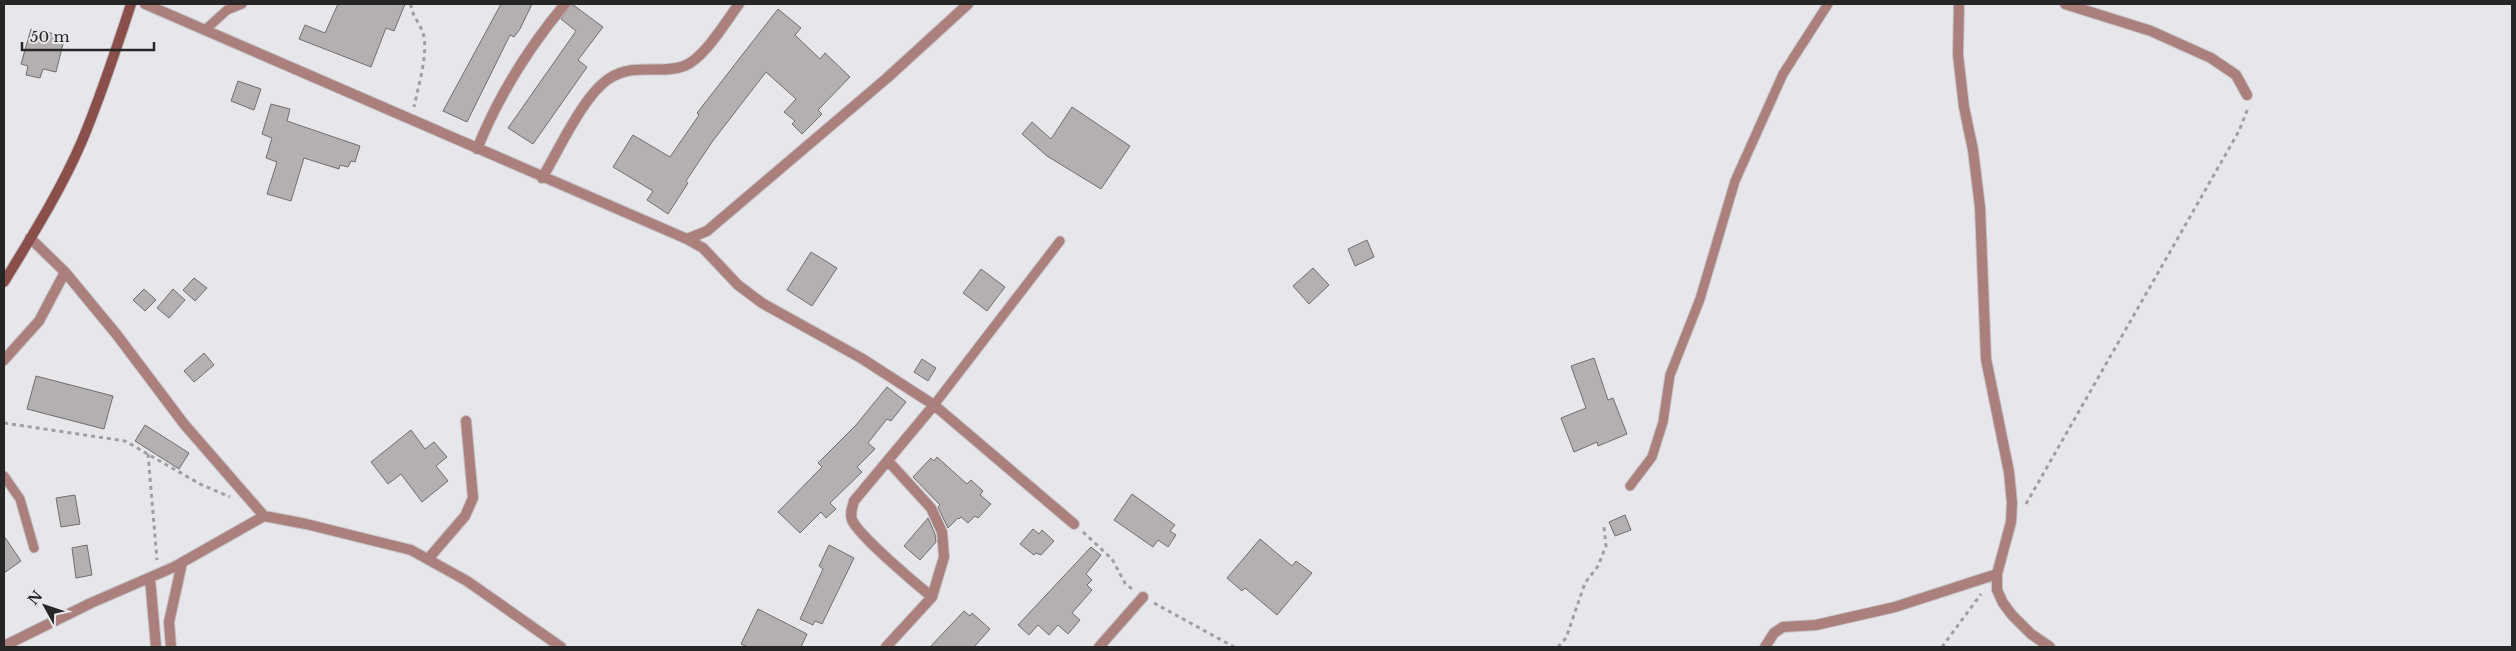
<svg xmlns="http://www.w3.org/2000/svg" width="2516" height="651" viewBox="0 0 2516 651" font-family="'Libre Baskerville',serif">
  <rect width="100%" height="100%" fill="#e7e6ea"/>
  <path fill="#b4b0b1" stroke="#726e6f" d="M 338,4 L 405,4 L 394,31 L 386,28 L 371,67 L 299,39 L 305,25 L 325,33 Z
    M 501,4 L 532,4 L 520,29 L 514,37 L 510,35 L 467,122 L 443,111 Z
    M 572,4 L 603,27 L 578,60 L 587,67 L 533,144 L 508,128 L 576,31 L 561,19 Z
    M 778,9 L 801,28 L 795,35 L 820,59 L 825,53 L 850,77 L 818,110 L 822,114 L 802,134 L 792,124 L 795,121 L 784,112 L 796,99 L 766,72 L 712,142 L 686,181 L 688,183 L 668,214 L 647,200 L 653,191 L 613,167 L 633,135 L 670,157 L 699,115 L 697,113 Z
    M 31,29 L 65,36 L 56,72 L 43,69 L 40,78 L 26,75 L 28,66 L 21,64 Z
    M 238,81 L 261,89 L 254,110 L 231,101 Z
    M 271,104 L 290,109 L 287,121 L 360,146 L 355,162 L 351,161 L 348,167 L 340,165 L 339,169 L 304,158 L 291,201 L 267,194 L 277,162 L 266,158 L 272,138 L 262,134 Z
    M 1072,107 L 1130,146 L 1101,189 L 1047,156 L 1022,134 L 1032,122 L 1051,139 Z
    M 1367,240 L 1374,257 L 1355,266 L 1348,249 Z
    M 811,252 L 837,268 L 812,306 L 787,290 Z
    M 1313,268 L 1329,285 L 1309,304 L 1293,286 Z
    M 981,269 L 1005,287 L 987,311 L 963,293 Z
    M 194,278 L 207,288 L 195,301 L 183,290 Z
    M 144,289 L 156,300 L 145,311 L 133,300 Z
    M 173,289 L 185,300 L 169,318 L 157,308 Z
    M 204,353 L 214,365 L 194,382 L 184,371 Z
    M 1594,358 L 1608,400 L 1613,398 L 1627,434 L 1598,446 L 1597,442 L 1574,452 L 1561,418 L 1586,408 L 1571,366 Z
    M 922,359 L 936,368 L 928,381 L 914,372 Z
    M 36,376 L 113,396 L 104,429 L 27,409 Z
    M 887,387 L 906,402 L 891,421 L 887,419 L 868,443 L 875,449 L 857,467 L 862,472 L 830,503 L 836,509 L 826,518 L 821,512 L 800,533 L 778,512 L 822,467 L 818,463 L 856,425 Z
    M 145,425 L 189,453 L 179,469 L 135,441 Z
    M 411,430 L 425,449 L 434,442 L 447,457 L 436,466 L 448,481 L 422,502 L 401,474 L 388,484 L 371,462 Z
    M 937,457 L 967,484 L 971,480 L 983,491 L 980,495 L 991,504 L 978,518 L 975,516 L 968,523 L 961,517 L 959,519 L 958,518 L 948,528 L 938,507 L 940,505 L 913,477 L 931,458 L 934,461 Z
    M 1132,494 L 1175,525 L 1170,531 L 1176,535 L 1168,547 L 1158,540 L 1153,547 L 1114,520 Z
    M 75,495 L 80,524 L 61,527 L 56,498 Z
    M 1625,515 L 1631,530 L 1615,536 L 1609,522 Z
    M 928,518 L 935,534 L 936,542 L 920,560 L 904,546 Z
    M 1033,529 L 1039,534 L 1042,530 L 1054,541 L 1041,555 L 1036,553 L 1034,555 L 1020,544 Z
    M 4,536 L 21,561 L 4,573 Z
    M 1260,539 L 1292,566 L 1296,561 L 1312,573 L 1277,615 L 1245,588 L 1242,591 L 1227,578 Z
    M 87,545 L 92,575 L 76,578 L 72,548 Z
    M 829,545 L 854,558 L 822,624 L 815,621 L 813,625 L 800,619 L 823,569 L 819,566 Z
    M 1091,547 L 1101,555 L 1086,574 L 1092,580 L 1087,585 L 1092,590 L 1072,613 L 1080,620 L 1068,634 L 1058,625 L 1049,635 L 1038,625 L 1029,635 L 1018,625 Z
    M 758,609 L 807,634 L 801,647 L 748,647 L 741,644 Z
    M 964,611 L 970,616 L 972,613 L 990,629 L 974,647 L 930,647 Z"/>
  <g fill="none" stroke-linecap="round" stroke-linejoin="round">
    <g stroke="#c4c3c7" stroke-width="11">
      <path id="lane" d="M 205,30 L 227,10 L 242,4
        M 934,405 L 1060,241
        M 4,476 L 20,499 L 34,548
        M 1630,486 L 1652,457 L 1663,422 L 1670,375 L 1700,299 L 1735,181 L 1783,74 L 1828,4"/>
    </g>
    <g stroke="#c4c3c7" stroke-width="12">
      <path id="street" d="M 145,4 L 687,239 L 703,248 L 738,285 L 762,303 L 861,358 L 934,405 L 1074,524
        M 1959,4 L 1958,55 L 1964,107 L 1973,150 L 1980,207 L 1986,359 L 2009,472 L 2012,503 L 2011,522 L 1997,574 L 1997,590 L 2003,603 L 2012,615 L 2031,634 L 2050,647
        M 2065,4 L 2151,31 L 2211,58 L 2236,75 L 2247,95
        M 477,149 C 498,97 529,47 565,4
        M 542,178 C 559,150 584,94 610,78 C 635,62 661,75 684,66 C 704,59 726,21 739,4
        M 30,238 L 65,272 L 117,335 L 184,424 L 264,516 L 306,524 L 411,550 L 467,581 L 561,647
        M 687,239 L 707,231 L 887,78 L 968,4
        M 4,360 L 39,321 L 65,272
        M 428,559 L 465,516 L 473,498 L 466,421
        M 150,578 L 156,647
        M 932,597 C 916,584 859,536 852,520 C 850,513 852,508 854,501 L 934,405
        M 4,646 L 91,603 L 174,567 L 264,516
        M 171,647 L 169,622 L 182,563
        M 886,647 L 932,597 L 944,557 L 942,532 L 931,508 L 889,462
        M 1099,647 L 1143,597
        M 1765,647 L 1774,633 L 1783,627 L 1816,625 L 1895,607 L 1997,574"/>
    </g>
    <g stroke="#c4c3c7" stroke-width="12">
      <path id="secondary" d="M 4,282 C 32,236 61,190 82,141 C 101,96 116,50 131,4"/>
    </g>
    <path stroke="#9f9fa1" stroke-width="3" stroke-dasharray="4 4" stroke-linecap="butt" d="M 411,4 C 411,15 420,23 423,33 C 429,52 418,87 414,107
      M 4,423 L 125,441 L 200,484 L 230,497
      M 148,454 L 157,560
      M 2026,504 L 2239,131 L 2248,108
      M 1083,532 L 1112,559 L 1125,583 L 1132,589
      M 1154,603 L 1234,647
      M 1558,647 L 1566,638 L 1585,583 L 1598,566 L 1606,546 L 1604,527
      M 1942,647 L 1981,594"/>
    <use href="#lane" stroke="#ab807c" stroke-width="9"/>
    <use href="#street" stroke="#ab807c" stroke-width="10"/>
    <use href="#secondary" stroke="#8b4f4b" stroke-width="10"/>
  </g>
  <rect width="2516" height="651" fill="none" stroke="#262627" stroke-width="10"/>
  <g transform="translate(45 606) rotate(310)" stroke="#e7e6ea" stroke-width="4" paint-order="stroke">
  <path d="M0-4L9 19L0 12L-9 19Z" fill="#262627"/>
  <text y="-8" font-size="14" font-weight="bold" text-anchor="middle" fill="#262627">N</text>
  </g>
  <path d="M22 42v8h132v-8" fill="none" stroke="#262627" stroke-width="2.5"/>
  <text x="30" y="42" font-size="15" fill="#262627" stroke="#e7e6ea" stroke-width="4" paint-order="stroke">50 m</text>
</svg>
